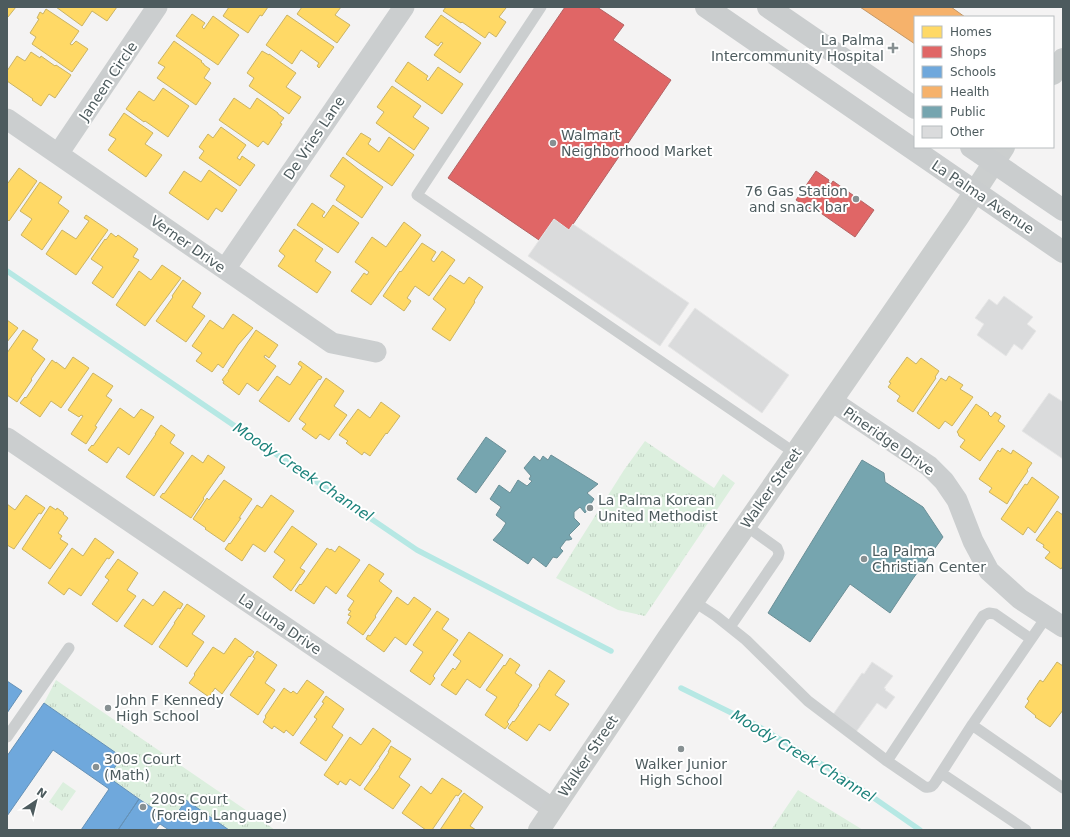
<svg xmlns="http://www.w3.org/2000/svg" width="1070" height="837" viewBox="0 0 1070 837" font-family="'DejaVu Sans',sans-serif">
  <defs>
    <pattern id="grass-tufts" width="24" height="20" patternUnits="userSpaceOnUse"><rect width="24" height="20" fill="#dcefde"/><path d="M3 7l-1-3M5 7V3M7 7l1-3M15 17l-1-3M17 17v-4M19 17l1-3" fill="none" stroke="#becfc1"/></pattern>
  </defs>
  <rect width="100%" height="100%" fill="#f4f3f3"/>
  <path fill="url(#grass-tufts)" d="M 645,441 L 714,488 L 723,474 L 735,483 L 645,616 L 618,610 L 556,578 L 624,470 Z
    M 56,680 L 275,830 L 229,830 L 186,800 L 172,821 L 108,777 L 122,757 L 44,703 Z
    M 63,782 L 76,791 L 62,811 L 49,802 Z
    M 798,790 L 863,830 L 771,830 Z"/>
  <path fill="#ffd966" stroke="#cab364" d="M 7,7 L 16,7 L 8,17 L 7,16 Z
    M 56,7 L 117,7 L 107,21 L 92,11 L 82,26 Z
    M 229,7 L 268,7 L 262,16 L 260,15 L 248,33 L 223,16 Z
    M 302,7 L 341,7 L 335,15 L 350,25 L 337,43 L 297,14 Z
    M 446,7 L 505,7 L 506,8 L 499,17 L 506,22 L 496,37 L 489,32 L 485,38 L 462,22 L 461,23 L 443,11 Z
    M 46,9 L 79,31 L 70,44 L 72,45 L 76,41 L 88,49 L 72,72 L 32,44 L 36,37 L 30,33 L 39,19 L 37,18 L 40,12 L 43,14 Z
    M 192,14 L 205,23 L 202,27 L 204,29 L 213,16 L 239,35 L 218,65 L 176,36 Z
    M 287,15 L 334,47 L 319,68 L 317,66 L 319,63 L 301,50 L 292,64 L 266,45 Z
    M 441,15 L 481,43 L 460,73 L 434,55 L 443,43 L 441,42 L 438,46 L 425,37 Z
    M 174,41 L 202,61 L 201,62 L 204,64 L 204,65 L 210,69 L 204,78 L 211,83 L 196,105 L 157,78 L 165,67 L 158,63 Z
    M 262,51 L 269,55 L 269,54 L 296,73 L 286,87 L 301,97 L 289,114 L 249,86 L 254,78 L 247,73 Z
    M 31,52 L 40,58 L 41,56 L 55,66 L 56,65 L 71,75 L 55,98 L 49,94 L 41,106 L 32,100 L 33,99 L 7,81 L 7,71 L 17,56 L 25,61 Z
    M 408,62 L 428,76 L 426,79 L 428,81 L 438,67 L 463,84 L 442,114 L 395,81 Z
    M 392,86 L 421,106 L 413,117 L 429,128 L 414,150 L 376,123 L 384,112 L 377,107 Z
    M 163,88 L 189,106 L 168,137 L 145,121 L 144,122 L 126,109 L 139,91 L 154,101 Z
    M 234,98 L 250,109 L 257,98 L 278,113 L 278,114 L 284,118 L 280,123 L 282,124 L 268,145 L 263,141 L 258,147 L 219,120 Z
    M 124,113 L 153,133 L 145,144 L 162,155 L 146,177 L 108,150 L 116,139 L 109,135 Z
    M 221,127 L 246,145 L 237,158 L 240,160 L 242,156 L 255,165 L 240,186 L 199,158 L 204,151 L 199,147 L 208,134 L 213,138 Z
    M 361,133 L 371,139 L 368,144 L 379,152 L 389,137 L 414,155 L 392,186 L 346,154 Z
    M 343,157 L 358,169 L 383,187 L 362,218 L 336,200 L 345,186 L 330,176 Z
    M 19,168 L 37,181 L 9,221 L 8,220 L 7,221 L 7,182 L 8,183 Z
    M 209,170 L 237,190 L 222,212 L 216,208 L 208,220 L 169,193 L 184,171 L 201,182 Z
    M 40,182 L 62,197 L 58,203 L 69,211 L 42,250 L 21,235 L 32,219 L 20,211 Z
    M 312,203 L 325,212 L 322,216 L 324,218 L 333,205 L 359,223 L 338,253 L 297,225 Z
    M 86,215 L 108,230 L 76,275 L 46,254 L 62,230 L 76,239 L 89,221 L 84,218 Z
    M 404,222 L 421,235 L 371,305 L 351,291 L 364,273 L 367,275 L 369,272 L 355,262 L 372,237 L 386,247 Z
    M 294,229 L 323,249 L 315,261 L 331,272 L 317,293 L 278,266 L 285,256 L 279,251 Z
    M 111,233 L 116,237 L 118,235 L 138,249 L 133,257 L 139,260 L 113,298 L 92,283 L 103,267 L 91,259 L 105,239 L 106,240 Z
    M 422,243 L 436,252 L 431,260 L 434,262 L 442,251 L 455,260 L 429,296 L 415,286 L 407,298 L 411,301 L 404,311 L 383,296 L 400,271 L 401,272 Z
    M 162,265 L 181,278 L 145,326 L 116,305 L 139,271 L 151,280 Z
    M 450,275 L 464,284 L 469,277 L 483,287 L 474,301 L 475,302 L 450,341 L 432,329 L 446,309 L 433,299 Z
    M 183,280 L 201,293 L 192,307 L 205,316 L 186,342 L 156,321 L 173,297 L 172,296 Z
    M 233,314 L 253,328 L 238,345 L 223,368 L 218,364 L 212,372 L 196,361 L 202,353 L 192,346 L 210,320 L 223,329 Z
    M 7,320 L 18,328 L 7,342 Z
    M 23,330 L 38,340 L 32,349 L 45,359 L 31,379 L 32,380 L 17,402 L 7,395 L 7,353 Z
    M 256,330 L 278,345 L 269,358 L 265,355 L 264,357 L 276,366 L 258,391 L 247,383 L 239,395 L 223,383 L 224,381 L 222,380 L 229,371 L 228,371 Z
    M 73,357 L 89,368 L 61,408 L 51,401 L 40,417 L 20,403 L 25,397 L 26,398 L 52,360 L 56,363 L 56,362 L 65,369 Z
    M 907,357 L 916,364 L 921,358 L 939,371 L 935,377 L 936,378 L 913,412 L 897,401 L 900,396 L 888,387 L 891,383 L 889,382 Z
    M 300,361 L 322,377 L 320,380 L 319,379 L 289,422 L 259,401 L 277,376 L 290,385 L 302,367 L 298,364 Z
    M 93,373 L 113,386 L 106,396 L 112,400 L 95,426 L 97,427 L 86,444 L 71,434 L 83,416 L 81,415 L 79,417 L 68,410 Z
    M 949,376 L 963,385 L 960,389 L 973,397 L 952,426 L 945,421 L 939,429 L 917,413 L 941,378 L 946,381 Z
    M 326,378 L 344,391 L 334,406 L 347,415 L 329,440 L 320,434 L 316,439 L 302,429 L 306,424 L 299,419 Z
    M 381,402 L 400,416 L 387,434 L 386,433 L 370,456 L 364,452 L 362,455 L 346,443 L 348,441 L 339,435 L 358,409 L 370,418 Z
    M 976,404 L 989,413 L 988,414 L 991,417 L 995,412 L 1001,416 L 998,421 L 1005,426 L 980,461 L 960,447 L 965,440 L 959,436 L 958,433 L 957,432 Z
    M 120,408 L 134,418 L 141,409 L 154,417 L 129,455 L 118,447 L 107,463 L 88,450 L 92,445 L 93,446 Z
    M 161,425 L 175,435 L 170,443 L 184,453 L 154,496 L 126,477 L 156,434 L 155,434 Z
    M 1002,448 L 1011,454 L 1013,450 L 1032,463 L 1027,470 L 1028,471 L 1013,493 L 1013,494 L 1007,504 L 989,492 L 992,488 L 979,479 L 998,450 L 1000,452 Z
    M 192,455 L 203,463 L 208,455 L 225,467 L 221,474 L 220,474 L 203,498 L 204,499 L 191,518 L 160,497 L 163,493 L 164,494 Z
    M 1032,477 L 1059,497 L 1035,533 L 1028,527 L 1023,535 L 1001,519 L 1025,484 L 1027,485 Z
    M 224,480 L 252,499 L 239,518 L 241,518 L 224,542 L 205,529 L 206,528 L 193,519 L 207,498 L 209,500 Z
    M 26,495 L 45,508 L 41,514 L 39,513 L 14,549 L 7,545 L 7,504 L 15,510 Z
    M 271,495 L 294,511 L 265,552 L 253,544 L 242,561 L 225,549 L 229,543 L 230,544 L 257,505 L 262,508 Z
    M 50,506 L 56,510 L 57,508 L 64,513 L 63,514 L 68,518 L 58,533 L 62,536 L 60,539 L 68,544 L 50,569 L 22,549 Z
    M 1057,511 L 1063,515 L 1063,566 L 1061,569 L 1045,558 L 1050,552 L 1043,547 L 1044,545 L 1036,540 Z
    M 292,526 L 317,544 L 300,568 L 305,571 L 291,591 L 273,577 L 285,560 L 274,552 Z
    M 95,538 L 114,552 L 109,559 L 107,558 L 81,596 L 69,588 L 64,595 L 48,583 L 72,548 L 83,556 Z
    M 339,546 L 360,560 L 336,594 L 326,586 L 314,604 L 295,591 L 300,584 L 301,585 L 327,548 L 330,550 L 331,549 L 335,552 Z
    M 118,559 L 138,573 L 127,590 L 136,596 L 117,622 L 92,604 L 109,580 L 105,577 Z
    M 369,564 L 384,574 L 379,581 L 392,591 L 375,616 L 376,617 L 363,635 L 347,623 L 351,616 L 348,615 L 351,611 L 348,610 L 354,601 L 347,596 Z
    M 164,591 L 183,604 L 180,609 L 178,608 L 152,645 L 124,626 L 143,599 L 153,606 Z
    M 397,597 L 408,605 L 414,597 L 431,609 L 406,645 L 395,637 L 384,652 L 366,639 L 368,635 L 370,636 Z
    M 187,604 L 205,616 L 192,634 L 204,642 L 187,667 L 159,647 L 175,623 L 174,623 Z
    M 437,611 L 449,619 L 442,629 L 458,640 L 433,676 L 435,678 L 430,685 L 410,671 L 423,652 L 413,645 Z
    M 469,632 L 503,655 L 480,688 L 467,679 L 456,695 L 441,685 L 453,668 L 455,670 L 461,661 L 453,655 Z
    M 235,638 L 254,652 L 250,657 L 249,656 L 222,694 L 215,688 L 209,697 L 189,683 L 195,675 L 194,674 L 213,647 L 224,654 Z
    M 257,651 L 277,665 L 265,683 L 275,690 L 258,715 L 230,695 L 255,658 L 253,657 Z
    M 510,658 L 520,665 L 515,673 L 532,685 L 518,705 L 519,705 L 507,722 L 509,724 L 505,729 L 485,715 L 497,697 L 486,690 L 504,665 L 505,666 Z
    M 1057,662 L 1063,666 L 1063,710 L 1050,727 L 1035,717 L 1036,716 L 1025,707 L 1029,701 L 1027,699 L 1040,680 L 1043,682 Z
    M 549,670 L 565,681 L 555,695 L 569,704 L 550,731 L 539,724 L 527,741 L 508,728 L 513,721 L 514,722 L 540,686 L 539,685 Z
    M 307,680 L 324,692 L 293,736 L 286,730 L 284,733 L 274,726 L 272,729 L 263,722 L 266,717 L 265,716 L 284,688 L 291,693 L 293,691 L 297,694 Z
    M 326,696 L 344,709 L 332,727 L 343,735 L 326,761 L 300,743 L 317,719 L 314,717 L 324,703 L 322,702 Z
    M 373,728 L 391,741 L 360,786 L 350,779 L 346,785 L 340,781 L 338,785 L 324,775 L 350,737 L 361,745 Z
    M 391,746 L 411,759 L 399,777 L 410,785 L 393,809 L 364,789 L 380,767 L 379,767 L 389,752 L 388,752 Z
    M 442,778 L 462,791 L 458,796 L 456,795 L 432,830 L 426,830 L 402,813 L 421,786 L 431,794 Z
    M 464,793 L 483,807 L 470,826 L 476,830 L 440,830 L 460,800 L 459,799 Z"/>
  <path fill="#e06666" stroke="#b46364" d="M 565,7 L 597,7 L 624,25 L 613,40 L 671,80 L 569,230 L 554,219 L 539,240 L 448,178 Z
    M 816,171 L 829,180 L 828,182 L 831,184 L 833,181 L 874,210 L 855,237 L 815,209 L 816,208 L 812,206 L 810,209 L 796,200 Z"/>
  <path fill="#6fa8dc" stroke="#6591b6" d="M 7,681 L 22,691 L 7,713 Z
    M 44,703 L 122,757 L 108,777 L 139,799 L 118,830 L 81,830 L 109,789 L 53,750 L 7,816 L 7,756 Z
    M 139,799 L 172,821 L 186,800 L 229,830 L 169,830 L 160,824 L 155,830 L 118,830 Z"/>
  <path fill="#f6b26b" stroke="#c39867" d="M 860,7 L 951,7 L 965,17 L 915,17 L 915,44 Z"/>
  <path fill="#76a5af" stroke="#6a8f97" d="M 486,437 L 506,451 L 476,493 L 457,479 Z
    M 551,455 L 598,484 L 587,493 L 594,499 L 585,513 L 580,507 L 574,512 L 574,518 L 580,524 L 569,535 L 572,539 L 569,540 L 566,540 L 560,548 L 563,551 L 557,558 L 553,557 L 546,567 L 533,557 L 528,564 L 493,540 L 501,531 L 506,523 L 496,515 L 501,507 L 490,499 L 499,485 L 510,493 L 518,480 L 527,486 L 532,481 L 529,479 L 531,476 L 524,468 L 534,456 L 540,461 L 543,456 L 548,460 Z
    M 862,460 L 884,473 L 885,482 L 923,507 L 943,537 L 912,580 L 890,613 L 850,584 L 810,642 L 768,613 Z"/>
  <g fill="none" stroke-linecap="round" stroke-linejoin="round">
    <path stroke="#b6e8e4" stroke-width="5.5" d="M 7,271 L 417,550 L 611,651
      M 681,688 L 756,725 L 848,780 L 920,830"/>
  </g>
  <path fill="#dadbdc" stroke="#e6e6e6" d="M 554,219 L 569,230 L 573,224 L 689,303 L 660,346 L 528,256 Z
    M 1004,296 L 1033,317 L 1027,324 L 1036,331 L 1022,350 L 1014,344 L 1006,356 L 977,335 L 984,324 L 975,318 L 989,299 L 997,305 Z
    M 695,308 L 789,375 L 762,413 L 668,346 Z
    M 1049,393 L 1063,402 L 1063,459 L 1022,431 Z
    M 872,662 L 893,676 L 884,688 L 886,689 L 885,690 L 895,697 L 886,709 L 877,703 L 856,732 L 832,716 L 862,673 L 864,674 Z"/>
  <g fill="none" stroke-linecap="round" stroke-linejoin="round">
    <path stroke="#cbcecf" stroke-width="11" d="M 541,7 L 417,195 L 795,453
      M 693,601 L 716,616 L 746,640 L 808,701 L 887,761 L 925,787 C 931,788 933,786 936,781 L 972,725 L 1047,616
      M 730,627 L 778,557 L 779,553 L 777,548 L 745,525
      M 972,725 L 1063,788
      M 7,737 L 69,648
      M 887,761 L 983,616 L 989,613 L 995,614 L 1031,639
      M 941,773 L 1026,830"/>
    <path stroke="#cbcecf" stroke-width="21" d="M 7,119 L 332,343 L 376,352
      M 58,154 L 157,7
      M 225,269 L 404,7
      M 832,401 L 929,466 L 944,481 L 957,500 L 973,541 L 989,571 L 1020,599 L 1063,627
      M 7,438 L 553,809"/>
    <path stroke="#cbcece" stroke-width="22" d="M 1053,74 L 1063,59
      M 539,830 L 667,639 L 880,331 L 959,216 L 1004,147"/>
    <path stroke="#cacdce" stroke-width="22" d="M 706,7 L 1063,252
      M 768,7 L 915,108
      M 971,147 L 1063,210"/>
  </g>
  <g fill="#879092" stroke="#fff" stroke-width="1.5">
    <path d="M891 42h4v4h4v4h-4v4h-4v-4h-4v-4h4z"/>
    <circle cx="553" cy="143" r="4"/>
    <circle cx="856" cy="199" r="4"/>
    <circle cx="590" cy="508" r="4"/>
    <circle cx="864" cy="559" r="4"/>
    <circle cx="108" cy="708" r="4"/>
    <circle cx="681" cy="749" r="4"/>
    <circle cx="96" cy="767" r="4"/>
    <circle cx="143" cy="807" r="4"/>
  </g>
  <g text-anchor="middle" stroke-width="4" stroke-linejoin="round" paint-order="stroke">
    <g font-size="14" fill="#4d5b5e" stroke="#fff" text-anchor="start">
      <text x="884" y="45" text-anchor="end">La Palma<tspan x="884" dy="16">Intercommunity Hospital</tspan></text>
      <text x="561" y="140">Walmart<tspan x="561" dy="16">Neighborhood Market</tspan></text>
      <text x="848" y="196" text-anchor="end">76 Gas Station<tspan x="848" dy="16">and snack bar</tspan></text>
      <text x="598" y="505">La Palma Korean<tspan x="598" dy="16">United Methodist</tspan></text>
      <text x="872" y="556">La Palma<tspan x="872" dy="16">Christian Center</tspan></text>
      <text x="116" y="705">John F Kennedy<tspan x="116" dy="16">High School</tspan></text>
      <text x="104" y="764">300s Court<tspan x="104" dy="16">(Math)</tspan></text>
      <text x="681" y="769" text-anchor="middle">Walker Junior<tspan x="681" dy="16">High School</tspan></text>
      <text x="151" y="804">200s Court<tspan x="151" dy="16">(Foreign Language)</tspan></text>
    </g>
    <g font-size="14" fill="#4d5b5e" stroke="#fff">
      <text transform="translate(108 81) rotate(-56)" y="5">Janeen Circle</text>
      <text transform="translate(314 138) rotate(-56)" y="5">De Vries Lane</text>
      <text transform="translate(983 197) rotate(34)" y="5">La Palma Avenue</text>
      <text transform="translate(188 244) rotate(35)" y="5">Verner Drive</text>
      <text transform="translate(889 441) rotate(35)" y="5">Pineridge Drive</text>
      <text transform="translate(771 488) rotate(-55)" y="5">Walker Street</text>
      <text transform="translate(280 624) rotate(34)" y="5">La Luna Drive</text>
      <text transform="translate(588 756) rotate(-56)" y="5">Walker Street</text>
    </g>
    <g font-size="15" font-style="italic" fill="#1c827b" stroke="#fff">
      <text transform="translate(303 472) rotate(34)" y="5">Moody Creek Channel</text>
      <text transform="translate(803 756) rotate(31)" y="5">Moody Creek Channel</text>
    </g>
  </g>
  <rect width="1070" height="837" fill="none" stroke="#4d5b5e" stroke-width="16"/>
  <rect x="914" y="16" width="140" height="132" fill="#ffffff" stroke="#b8bdbf"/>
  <rect x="922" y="26" width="20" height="12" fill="#ffd966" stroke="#b8bdbf"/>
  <text x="950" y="36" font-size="12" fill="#4d5b5e">Homes</text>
  <rect x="922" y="46" width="20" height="12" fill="#e06666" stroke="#b8bdbf"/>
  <text x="950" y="56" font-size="12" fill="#4d5b5e">Shops</text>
  <rect x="922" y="66" width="20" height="12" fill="#6fa8dc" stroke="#b8bdbf"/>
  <text x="950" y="76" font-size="12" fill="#4d5b5e">Schools</text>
  <rect x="922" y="86" width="20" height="12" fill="#f6b26b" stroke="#b8bdbf"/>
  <text x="950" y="96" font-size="12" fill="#4d5b5e">Health</text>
  <rect x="922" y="106" width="20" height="12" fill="#76a5af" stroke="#b8bdbf"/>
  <text x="950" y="116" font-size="12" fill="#4d5b5e">Public</text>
  <rect x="922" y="126" width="20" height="12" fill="#dadbdc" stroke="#b8bdbf"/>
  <text x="950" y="136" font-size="12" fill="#4d5b5e">Other</text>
  <g transform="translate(36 801) rotate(35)" stroke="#ffffff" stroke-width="3" paint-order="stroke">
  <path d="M0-3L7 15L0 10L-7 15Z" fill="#4d5b5e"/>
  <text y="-6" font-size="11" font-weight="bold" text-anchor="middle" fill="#4d5b5e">N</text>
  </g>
</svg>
